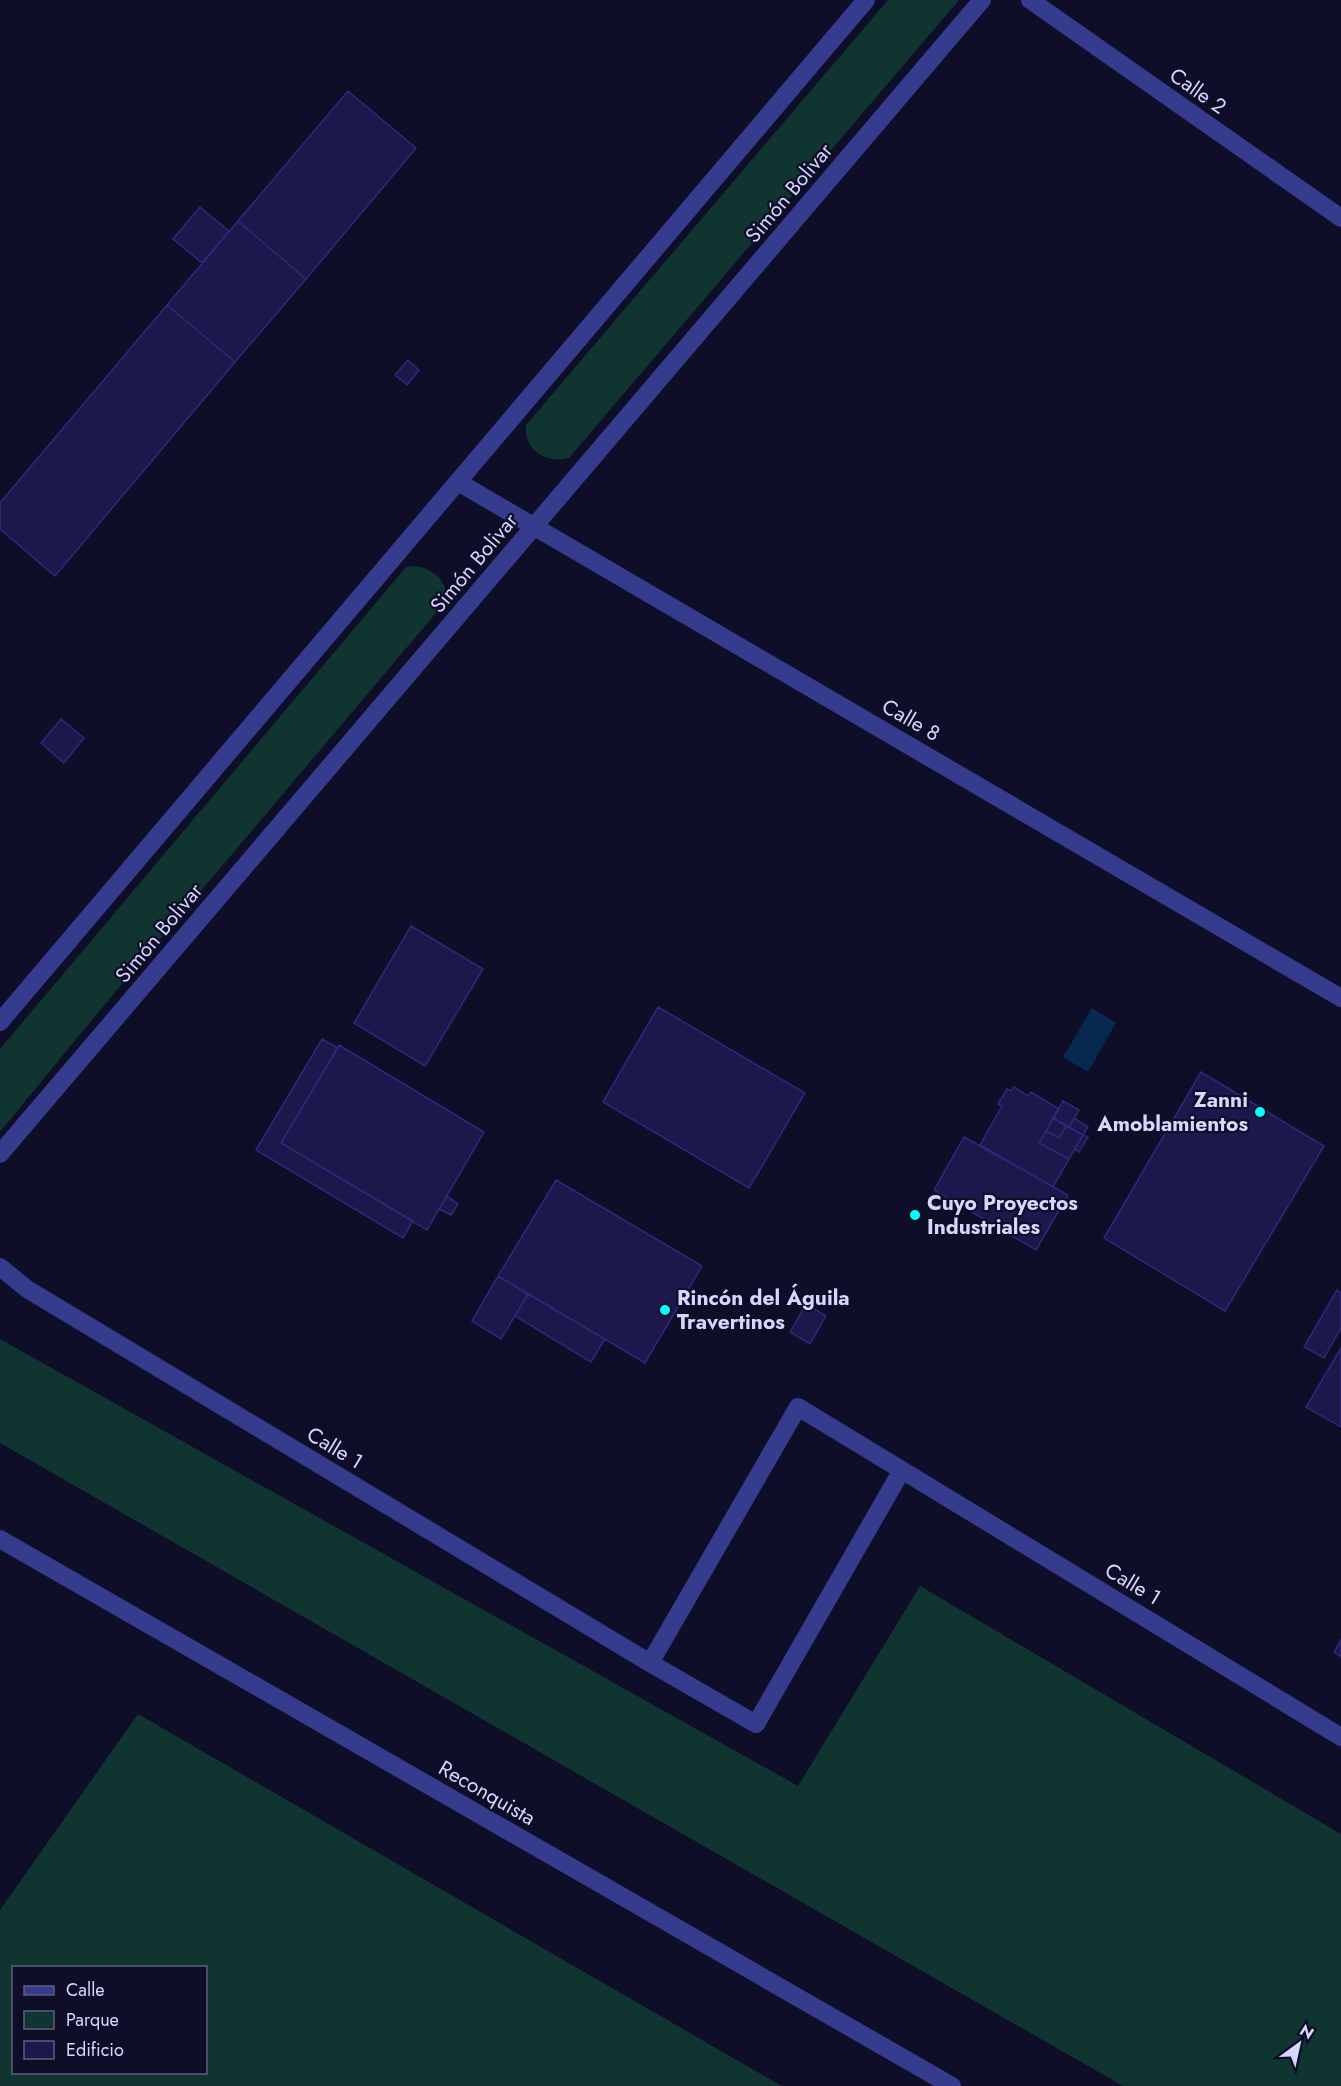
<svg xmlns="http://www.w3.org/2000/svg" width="1341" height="2086" viewBox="0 0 1341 2086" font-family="Jost,sans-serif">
  <rect width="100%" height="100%" fill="#0f0e29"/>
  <path fill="#10342f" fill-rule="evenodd" d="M 888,0 L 959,0 L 569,458 C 547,464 523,450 526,425 Z
    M 416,566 C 434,569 447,581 447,600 L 96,1015 L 0,1132 L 0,1049 L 406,567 Z
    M 0,1339 L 798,1786 L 920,1586 L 1341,1834 L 1341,2086 L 1123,2086 L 0,1443 Z
    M 138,1714 L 721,2051 L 782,2086 L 0,2086 L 0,1910 ZM 14,1968 L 206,1968 L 206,2072 L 14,2072 Z"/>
  <path fill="#07294f" d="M 1092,1008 L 1116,1023 L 1088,1072 L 1063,1057 Z"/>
  <path fill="#1d184c" stroke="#2f287a" stroke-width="1.5" d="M 348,91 L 416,148 L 306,279 L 238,221 Z
    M 200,207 L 229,231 L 202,263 L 173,239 Z
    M 238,221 L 306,279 L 235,362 L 167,305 Z
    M 167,305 L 235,362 L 55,576 L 0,529 L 0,503 Z
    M 408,360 L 419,370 L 407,385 L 395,375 Z
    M 61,719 L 84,738 L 64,763 L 41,743 Z
    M 411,926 L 483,969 L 425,1066 L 354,1023 Z
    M 658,1007 L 805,1093 L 749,1188 L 603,1102 Z
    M 322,1039 L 338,1048 L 281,1143 L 413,1221 L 403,1238 L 256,1150 Z
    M 339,1045 L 484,1132 L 427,1230 L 281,1143 Z
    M 1201,1072 L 1324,1146 L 1225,1311 L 1104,1238 Z
    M 1014,1087 L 1028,1096 L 1031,1092 L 1059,1109 L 1039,1143 L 1069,1159 L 1053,1187 L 980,1145 L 1002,1106 L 998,1104 L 1007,1089 L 1011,1091 Z
    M 1063,1101 L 1079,1110 L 1069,1127 L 1053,1118 Z
    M 1053,1118 L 1066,1126 L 1059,1138 L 1046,1131 Z
    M 1074,1118 L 1088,1127 L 1083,1135 L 1069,1127 Z
    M 1066,1126 L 1083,1135 L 1069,1159 L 1039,1143 L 1046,1131 L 1059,1138 Z
    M 1083,1135 L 1088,1137 L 1079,1152 L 1075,1149 Z
    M 964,1137 L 1068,1195 L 1036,1250 L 934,1190 Z
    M 556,1180 L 702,1266 L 645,1363 L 498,1276 Z
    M 447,1196 L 458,1204 L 451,1215 L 439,1209 Z
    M 498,1276 L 528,1294 L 501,1339 L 472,1321 Z
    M 1337,1290 L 1341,1293 L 1341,1328 L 1324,1358 L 1304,1347 Z
    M 528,1294 L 605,1339 L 591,1362 L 515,1316 Z
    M 806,1304 L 826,1316 L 810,1344 L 790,1332 Z
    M 1341,1348 L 1341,1427 L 1306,1407 Z
    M 1341,1640 L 1341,1657 L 1334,1652 Z"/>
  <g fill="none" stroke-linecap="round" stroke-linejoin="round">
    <path stroke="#353b8d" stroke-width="18" d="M 1030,0 L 1341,218
      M 458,482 L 1341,998
      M 0,1022 L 866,0
      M 0,1154 L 982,0
      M 0,1267 L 27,1289 L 650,1663 L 756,1724 L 902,1470
      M 0,1539 L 952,2086
      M 650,1663 L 798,1407 L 1341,1737"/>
  </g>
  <g fill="#02fffd" stroke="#0f0e29" stroke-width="2">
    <circle cx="1260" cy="1112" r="6"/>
    <circle cx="915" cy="1215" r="6"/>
    <circle cx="665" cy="1310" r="6"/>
  </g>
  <g text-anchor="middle" stroke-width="4.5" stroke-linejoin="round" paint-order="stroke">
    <g font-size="21" fill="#d6d6ff" stroke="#0f0e29">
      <text transform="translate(1198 91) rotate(35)" y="7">Calle 2</text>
      <text transform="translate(789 193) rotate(-50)" y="7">Simón Bolivar</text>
      <text transform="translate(474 563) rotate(-50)" y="7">Simón Bolivar</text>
      <text transform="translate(911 720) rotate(30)" y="7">Calle 8</text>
      <text transform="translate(159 933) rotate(-50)" y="7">Simón Bolivar</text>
      <text transform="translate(335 1448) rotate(31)" y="7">Calle 1</text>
      <text transform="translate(1133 1584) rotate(31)" y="7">Calle 1</text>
      <text transform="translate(487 1793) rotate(30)" y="7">Reconquista</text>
    </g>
    <g font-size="21" font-weight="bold" fill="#d6d6ff" stroke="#0f0e29" text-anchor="start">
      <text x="1248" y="1107" text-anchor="end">Zanni<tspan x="1248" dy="24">Amoblamientos</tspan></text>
      <text x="927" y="1210">Cuyo Proyectos<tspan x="927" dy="24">Industriales</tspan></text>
      <text x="677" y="1305">Rincón del Águila<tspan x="677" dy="24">Travertinos</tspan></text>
    </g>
  </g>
  <rect x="12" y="1966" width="195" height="108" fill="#0f0e29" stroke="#5f5e7f" stroke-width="1.5"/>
  <rect x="24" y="1986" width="30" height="9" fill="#353b8d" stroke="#5f5e7f" stroke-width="1.5"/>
  <text x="66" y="1996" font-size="18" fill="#d6d6ff">Calle</text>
  <rect x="24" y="2011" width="30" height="18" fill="#10342f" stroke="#5f5e7f" stroke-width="1.5"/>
  <text x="66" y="2026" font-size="18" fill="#d6d6ff">Parque</text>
  <rect x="24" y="2041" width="30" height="18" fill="#1d184c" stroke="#5f5e7f" stroke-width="1.5"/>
  <text x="66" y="2056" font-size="18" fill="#d6d6ff">Edificio</text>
  <g transform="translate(1299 2044) rotate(33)" stroke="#0f0e29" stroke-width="4.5" paint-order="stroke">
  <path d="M0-4.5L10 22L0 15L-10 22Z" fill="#d6d6ff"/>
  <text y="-9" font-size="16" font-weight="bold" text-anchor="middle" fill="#d6d6ff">N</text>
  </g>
</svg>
